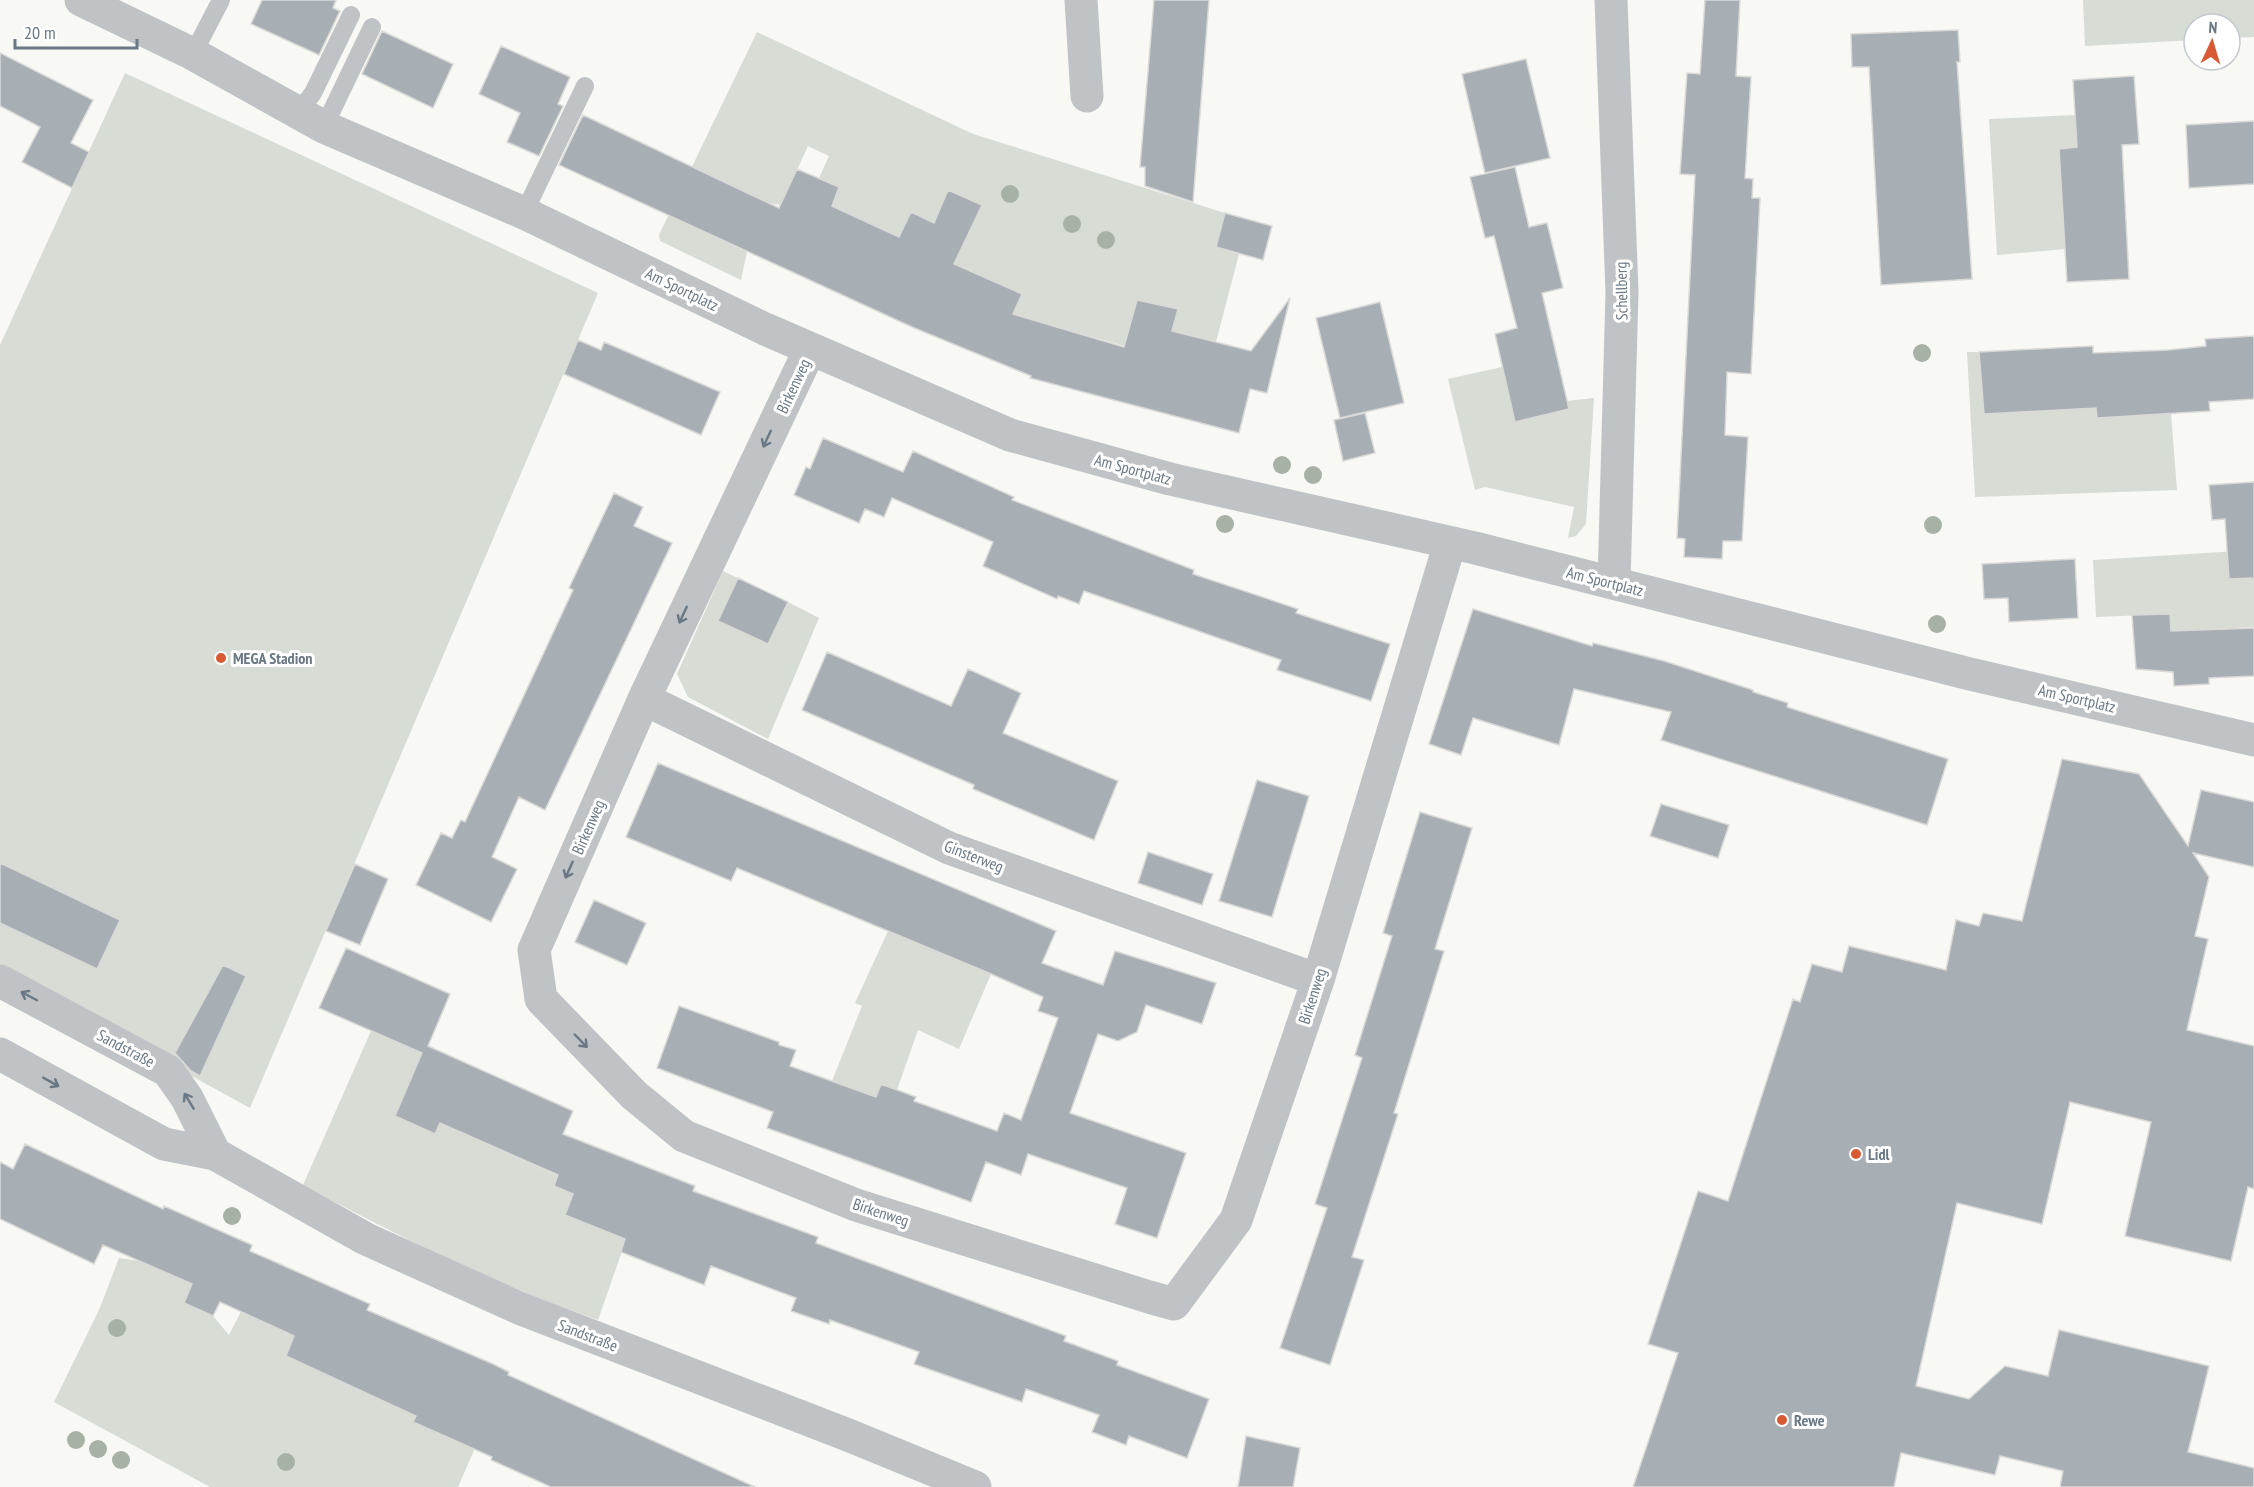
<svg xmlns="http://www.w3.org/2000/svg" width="2254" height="1487" viewBox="0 0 2254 1487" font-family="'PT Sans Narrow',sans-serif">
  <rect width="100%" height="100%" fill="#f8f8f5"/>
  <path fill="#d7dcd5" d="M 2083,0 L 2254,0 L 2254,37 L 2230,38 L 2230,24 L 2194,24 L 2194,40 L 2085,46 Z
    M 757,32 L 973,134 L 1225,213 L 1216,247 L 1239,254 L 1216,342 L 1172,331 L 1177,309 L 1137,300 L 1125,346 L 1047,324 L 1007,328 L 1022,294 L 954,264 L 981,204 L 948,190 L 934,223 L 911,213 L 894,246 L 832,206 L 839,187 L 819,178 L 829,156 L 808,146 L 781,205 L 769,203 L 708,175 L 685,223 L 747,252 L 741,280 L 660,241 L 659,235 Z
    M 125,73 L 598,293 L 250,1108 L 0,971 L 0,345 Z
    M 2075,115 L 2077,147 L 2059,149 L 2066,249 L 1997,255 L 1989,119 Z
    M 1967,352 L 1979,352 L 1984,414 L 2096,408 L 2097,418 L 2171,413 L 2177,490 L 1975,497 Z
    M 1502,367 L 1516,422 L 1569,409 L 1567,401 L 1594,398 L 1586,524 L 1576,536 L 1568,538 L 1574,507 L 1485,487 L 1475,490 L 1448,379 Z
    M 2254,550 L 2254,627 L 2171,631 L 2169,614 L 2096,617 L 2093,560 Z
    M 723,571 L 738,578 L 718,621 L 768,644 L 788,602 L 819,618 L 768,739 L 688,697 L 677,674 Z
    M 888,931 L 991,974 L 959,1049 L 918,1030 L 897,1090 L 881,1084 L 876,1097 L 832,1081 L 862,1006 L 855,1003 Z
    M 371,1031 L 425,1054 L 395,1116 L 435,1134 L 439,1124 L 448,1127 L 558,1176 L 554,1186 L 573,1194 L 629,1231 L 598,1320 C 495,1284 399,1237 303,1185 Z
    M 119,1258 L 139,1261 L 192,1284 L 184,1303 L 213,1316 L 229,1335 L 268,1258 L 284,1265 L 261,1321 L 294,1336 L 286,1356 L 371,1352 L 355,1388 L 416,1416 L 414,1422 L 458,1442 L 493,1407 L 458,1487 L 210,1487 L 54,1402 L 99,1310 Z"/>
  <path fill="#a7aeb4" stroke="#d9d9d7" stroke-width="1.5" d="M 262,0 L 336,0 L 333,8 L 340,11 L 319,55 L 251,24 Z
    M 1154,0 L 1209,0 L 1193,202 L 1145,186 L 1145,167 L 1140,167 Z
    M 1705,0 L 1740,0 L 1736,76 L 1751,77 L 1745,178 L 1753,179 L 1752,198 L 1760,198 L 1751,374 L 1727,372 L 1725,435 L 1748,437 L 1742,541 L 1723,541 L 1722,559 L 1684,557 L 1685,539 L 1677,538 L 1695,175 L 1680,174 L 1687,73 L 1700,74 Z
    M 1958,30 L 1960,62 L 1957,62 L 1972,279 L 1881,285 L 1869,67 L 1852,67 L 1851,34 Z
    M 382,31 L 453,64 L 433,108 L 362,74 Z
    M 501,46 L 570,77 L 558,104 L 563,106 L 539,156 L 507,142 L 520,113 L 479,94 Z
    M 0,53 L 93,100 L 71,143 L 89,152 L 72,188 L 22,162 L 40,127 L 0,106 Z
    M 1526,59 L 1550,158 L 1485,173 L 1462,74 Z
    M 2134,76 L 2139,144 L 2122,145 L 2129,279 L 2067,282 L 2059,149 L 2077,147 L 2073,80 Z
    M 583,115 L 779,208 L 797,169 L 839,187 L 832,206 L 899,237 L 911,212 L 934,223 L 948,190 L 982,205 L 954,264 L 1022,294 L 1013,314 L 1124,347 L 1137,300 L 1178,309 L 1172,331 L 1251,351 L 1290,298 L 1267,393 L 1250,389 L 1239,433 L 1030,378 L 1031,376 L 912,327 L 559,165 Z
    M 2254,121 L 2254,184 L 2189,188 L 2186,125 Z
    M 1515,167 L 1529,227 L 1547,223 L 1563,288 L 1542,293 L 1569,409 L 1515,422 L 1495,334 L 1517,328 L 1494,236 L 1485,238 L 1470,177 Z
    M 1225,213 L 1272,226 L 1263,260 L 1216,247 Z
    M 1380,302 L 1404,403 L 1340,418 L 1316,318 Z
    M 2254,336 L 2254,399 L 2209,402 L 2210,411 L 2097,418 L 2096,408 L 1984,414 L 1979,352 L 2093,346 L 2093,353 L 2168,350 L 2206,346 L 2205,339 Z
    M 578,340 L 601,350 L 604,342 L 720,392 L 701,435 L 564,374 Z
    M 1365,413 L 1375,453 L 1343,461 L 1334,420 Z
    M 823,438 L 903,472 L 913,451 L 1014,497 L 1012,500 L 1194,570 L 1193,574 L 1298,609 L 1296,613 L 1390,644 L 1371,701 L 1277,670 L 1281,660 L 1084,591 L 1079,604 L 1058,596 L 1057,599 L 983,566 L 993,542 L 892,498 L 884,517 L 865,509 L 859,523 L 794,495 L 806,467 L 810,469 Z
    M 2254,482 L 2254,578 L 2229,579 L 2225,519 L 2212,520 L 2209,485 Z
    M 614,493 L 643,507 L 634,526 L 672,543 L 545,810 L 519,797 L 492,857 L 517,869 L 491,922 L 416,885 L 441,833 L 452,838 L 461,820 L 465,822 L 573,590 L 569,588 Z
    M 2075,559 L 2078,618 L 2009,622 L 2008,598 L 1984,599 L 1982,564 Z
    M 738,578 L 788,602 L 768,644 L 718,621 Z
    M 1473,609 L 1592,646 L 1593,643 L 1664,661 L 1753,690 L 1753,692 L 1788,703 L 1787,707 L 1948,759 L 1927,825 L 1661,740 L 1671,712 L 1574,689 L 1559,745 L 1473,718 L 1461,755 L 1429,744 Z
    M 2170,614 L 2171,631 L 2254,628 L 2254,676 L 2209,678 L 2209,684 L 2174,686 L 2173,672 L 2136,669 L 2132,615 Z
    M 827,652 L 951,706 L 968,669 L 1021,693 L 1003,733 L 1118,781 L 1094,840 L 973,789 L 974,785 L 802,710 Z
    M 2062,759 L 2139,774 L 2188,846 L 2201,790 L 2254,802 L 2254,867 L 2193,853 L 2209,877 L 2195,936 L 2208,939 L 2187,1030 L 2254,1046 L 2254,1189 L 2248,1187 L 2231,1261 L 2125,1236 L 2151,1122 L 2070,1102 L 2042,1224 L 1957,1203 L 1916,1386 L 1969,1399 L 2005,1366 L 2048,1376 L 2059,1330 L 2209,1366 L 2188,1452 L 2254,1468 L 2254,1487 L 2060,1487 L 2063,1471 L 2000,1456 L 1995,1475 L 1901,1453 L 1894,1487 L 1633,1487 L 1678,1353 L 1648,1344 L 1698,1191 L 1728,1201 L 1793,999 L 1800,1002 L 1812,964 L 1842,972 L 1849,946 L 1946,970 L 1956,920 L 1979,926 L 1983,913 L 2022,921 Z
    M 658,763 L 1056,931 L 1042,963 L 1103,985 L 1115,951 L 1216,983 L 1202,1024 L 1146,1005 L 1137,1032 L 1118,1041 L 1098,1034 L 1070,1113 L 1186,1153 L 1157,1238 L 1115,1224 L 1127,1188 L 1028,1154 L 1021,1175 L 986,1162 L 971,1202 L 767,1128 L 773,1112 L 657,1068 L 679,1006 L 779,1042 L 779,1045 L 796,1050 L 790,1066 L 876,1097 L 881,1084 L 916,1097 L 914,1101 L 997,1131 L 1004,1113 L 1021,1120 L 1058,1018 L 1038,1011 L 1043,997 L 991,974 L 737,868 L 731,881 L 626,837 Z
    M 1257,780 L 1309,796 L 1272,917 L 1219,901 Z
    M 1661,804 L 1729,825 L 1718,858 L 1650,836 Z
    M 1420,812 L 1472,828 L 1435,949 L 1444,951 L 1394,1113 L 1398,1114 L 1352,1257 L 1364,1260 L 1330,1365 L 1280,1348 L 1327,1208 L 1315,1204 L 1362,1058 L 1355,1055 L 1392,936 L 1383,933 Z
    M 1148,852 L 1213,874 L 1202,905 L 1138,883 Z
    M 0,863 L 120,920 L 97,969 L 0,923 Z
    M 355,864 L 388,879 L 360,945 L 326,931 Z
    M 594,900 L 646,923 L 627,965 L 575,942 Z
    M 346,948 L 450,994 L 428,1046 L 573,1111 L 563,1134 L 695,1186 L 693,1191 L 818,1237 L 816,1243 L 1066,1336 L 1064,1341 L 1118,1361 L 1117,1365 L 1209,1399 L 1187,1458 L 1129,1436 L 1126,1445 L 1092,1432 L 1099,1415 L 1026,1389 L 1022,1402 L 914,1364 L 919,1352 L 830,1320 L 829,1324 L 791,1311 L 796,1298 L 711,1266 L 704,1285 L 621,1252 L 625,1239 L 565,1215 L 573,1194 L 554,1186 L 558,1175 L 440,1123 L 435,1134 L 395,1116 L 422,1053 L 319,1008 Z
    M 223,965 L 246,976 L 200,1076 L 191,1071 L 175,1053 Z
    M 25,1144 L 163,1209 L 164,1206 L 252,1245 L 250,1251 L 370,1304 L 367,1310 L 493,1364 L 509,1372 L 508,1375 L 755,1487 L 551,1487 L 491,1460 L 492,1457 L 413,1422 L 416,1416 L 286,1356 L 294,1336 L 220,1302 L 213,1316 L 184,1303 L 192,1284 L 103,1245 L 94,1264 L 0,1219 L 0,1162 L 13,1169 Z
    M 1246,1436 L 1300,1448 L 1293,1487 L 1238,1487 Z"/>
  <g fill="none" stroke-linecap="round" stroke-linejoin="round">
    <path stroke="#bfc3c6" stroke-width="18" d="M 193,54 L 221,0
      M 298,113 L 313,93 L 351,15
      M 324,127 L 372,27
      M 524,213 L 585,86"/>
    <path stroke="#bfc3c6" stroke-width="33" d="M 81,0 L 193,54 L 324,127 L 524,213 L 765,329 L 1010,435 L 1170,479 L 1475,548 L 1970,674 L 2254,740
      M 1081,0 L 1087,96
      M 1611,0 L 1622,292 L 1614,583
      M 810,349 L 644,699 L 534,950 L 541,999 L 634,1095 L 684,1136 L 856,1205 L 1149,1297 L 1174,1304 L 1236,1220 L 1318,980 L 1450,543
      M 644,699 L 949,848 L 1318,980
      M 0,981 L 168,1071 L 187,1098 L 215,1154
      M 0,1054 L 164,1144 L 215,1154 L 366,1239 L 519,1308 L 848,1435 L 975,1487"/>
  </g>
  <g fill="#a8b1a5">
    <circle cx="1010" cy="194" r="9"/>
    <circle cx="1072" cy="224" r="9"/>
    <circle cx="1106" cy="240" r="9"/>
    <circle cx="1922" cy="353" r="9"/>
    <circle cx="1282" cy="465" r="9"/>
    <circle cx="1313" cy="475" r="9"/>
    <circle cx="1225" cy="524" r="9"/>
    <circle cx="1933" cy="525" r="9"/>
    <circle cx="1937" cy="624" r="9"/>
    <circle cx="232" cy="1216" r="9"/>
    <circle cx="117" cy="1328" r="9"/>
    <circle cx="76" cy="1440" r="9"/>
    <circle cx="98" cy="1449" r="9"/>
    <circle cx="121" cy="1460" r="9"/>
    <circle cx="286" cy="1462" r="9"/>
  </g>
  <defs><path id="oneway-shaft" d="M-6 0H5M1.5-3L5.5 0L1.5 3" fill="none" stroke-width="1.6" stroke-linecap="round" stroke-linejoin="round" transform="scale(1.5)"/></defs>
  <g stroke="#697884">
    <use href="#oneway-shaft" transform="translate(767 439) rotate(115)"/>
    <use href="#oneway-shaft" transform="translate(683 615) rotate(115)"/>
    <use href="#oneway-shaft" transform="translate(569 870) rotate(114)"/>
    <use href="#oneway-shaft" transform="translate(29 996) rotate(-152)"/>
    <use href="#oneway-shaft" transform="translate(581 1041) rotate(46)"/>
    <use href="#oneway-shaft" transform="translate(51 1082) rotate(29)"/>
    <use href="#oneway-shaft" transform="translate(189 1101) rotate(-121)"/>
  </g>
  <g fill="#d85a35" stroke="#fff" stroke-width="2">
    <circle cx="221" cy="658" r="6"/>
    <circle cx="1856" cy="1154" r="6"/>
    <circle cx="1782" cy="1420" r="6"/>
  </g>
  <g text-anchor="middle" stroke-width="6" stroke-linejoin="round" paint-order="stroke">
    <g font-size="16" fill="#697884" stroke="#fff">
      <text transform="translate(682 289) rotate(26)" y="6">Am Sportplatz</text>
      <text transform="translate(1621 291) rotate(-91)" y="6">Schellberg</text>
      <text transform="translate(793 386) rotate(-65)" y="6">Birkenweg</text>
      <text transform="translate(1133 469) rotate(15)" y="6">Am Sportplatz</text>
      <text transform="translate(1605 581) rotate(14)" y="6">Am Sportplatz</text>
      <text transform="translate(2077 698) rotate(13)" y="6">Am Sportplatz</text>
      <text transform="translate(588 827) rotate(-66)" y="6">Birkenweg</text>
      <text transform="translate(974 856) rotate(21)" y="6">Ginsterweg</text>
      <text transform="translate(1312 996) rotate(-72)" y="6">Birkenweg</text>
      <text transform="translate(126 1048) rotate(28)" y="6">Sandstraße</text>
      <text transform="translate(881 1212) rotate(18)" y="6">Birkenweg</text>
      <text transform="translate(588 1335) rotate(21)" y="6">Sandstraße</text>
    </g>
    <g font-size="16" font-weight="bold" fill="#697884" stroke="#fff" text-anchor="start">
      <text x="233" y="664">MEGA Stadion</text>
      <text x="1868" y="1160">Lidl</text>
      <text x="1794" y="1426">Rewe</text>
    </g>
  </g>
  <g transform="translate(2212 42) rotate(4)"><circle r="28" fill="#ffffff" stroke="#c3c9ce" stroke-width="1.5"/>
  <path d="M0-4.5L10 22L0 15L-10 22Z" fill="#d85a35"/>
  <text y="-9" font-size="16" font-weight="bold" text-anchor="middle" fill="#697884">N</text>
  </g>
  <path d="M15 39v9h122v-9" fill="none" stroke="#697884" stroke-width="3"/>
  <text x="24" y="39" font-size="18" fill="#697884" stroke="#ffffff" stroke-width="4.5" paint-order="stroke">20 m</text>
</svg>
